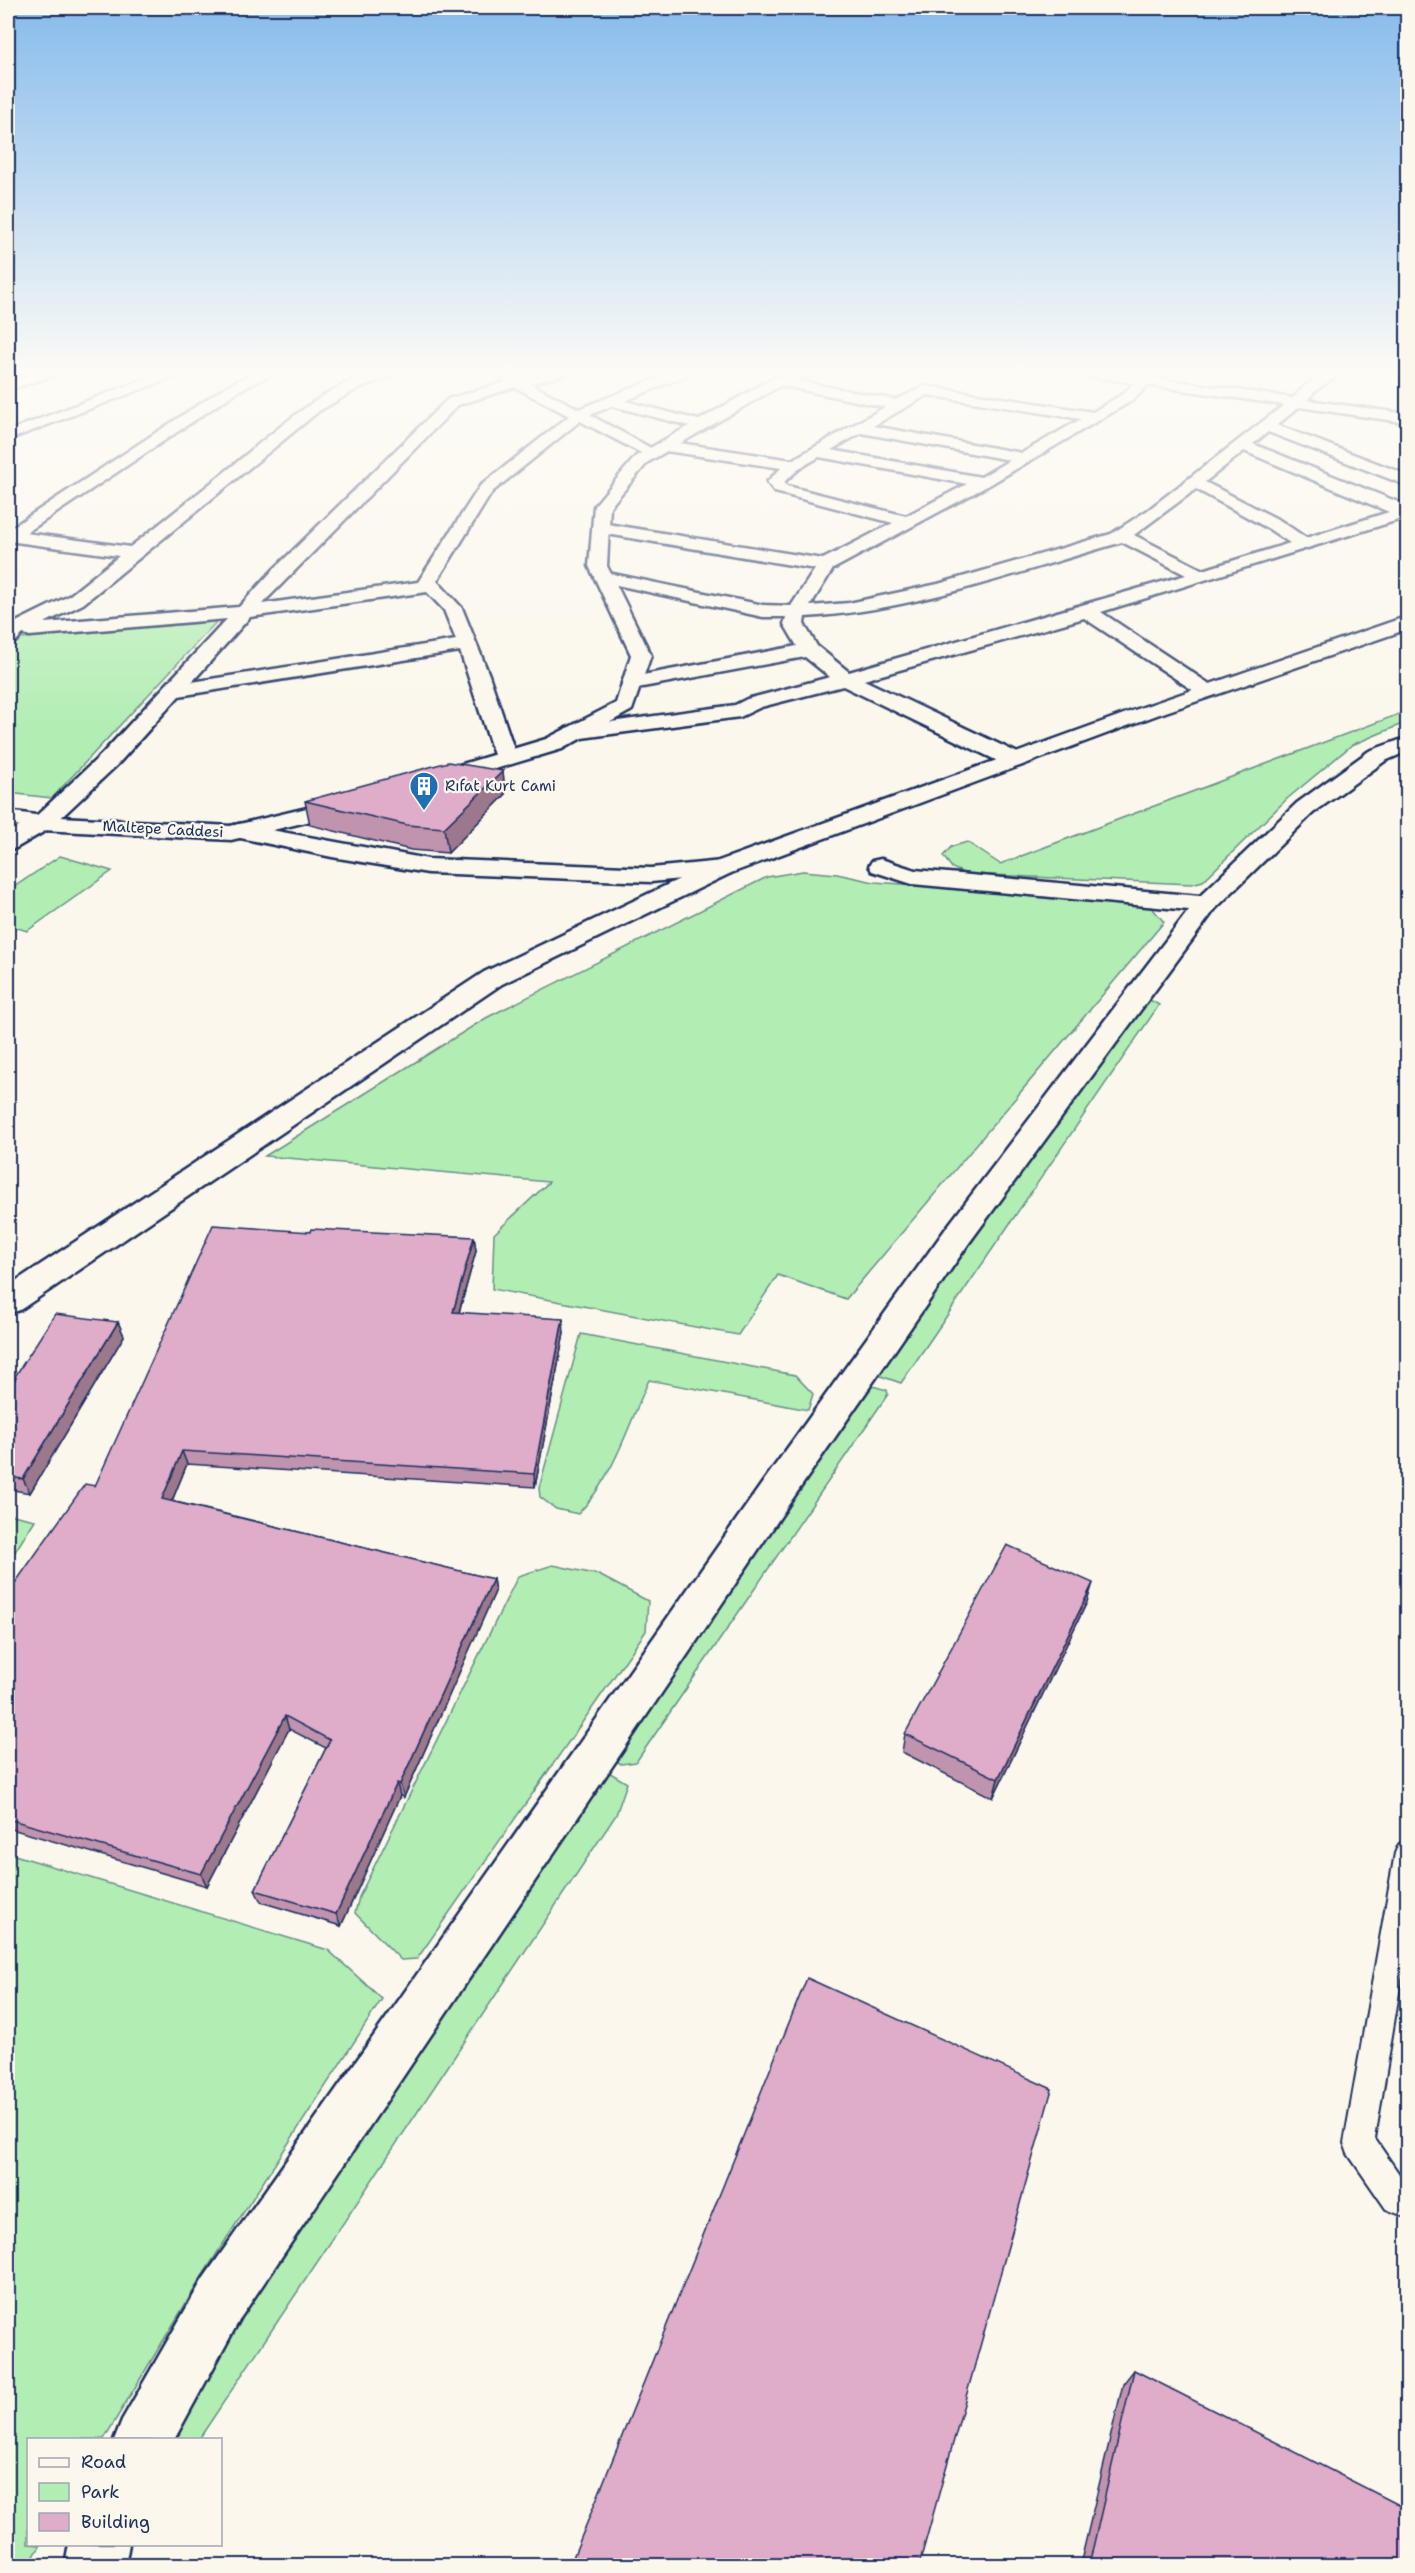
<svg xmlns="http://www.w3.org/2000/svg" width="1415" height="2573" viewBox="0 0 1415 2573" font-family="'Shantell Sans',sans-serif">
  <rect width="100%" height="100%" fill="#fbf7ec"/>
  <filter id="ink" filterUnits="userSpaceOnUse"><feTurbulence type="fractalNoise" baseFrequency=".0167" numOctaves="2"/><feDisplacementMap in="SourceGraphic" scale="12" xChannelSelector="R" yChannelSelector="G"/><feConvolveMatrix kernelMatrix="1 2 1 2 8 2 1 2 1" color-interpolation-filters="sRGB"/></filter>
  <g filter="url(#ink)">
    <path fill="#b2edb3" stroke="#668e88" stroke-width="1.5" d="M 220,618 L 52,798 L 8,793 L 8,654 L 16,639 Z
      M 1407,711 L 1407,722 L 1352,745 L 1288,798 L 1203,881 L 1192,884 L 966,874 L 952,868 L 943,856 L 951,847 L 967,842 L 1000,864 Z
      M 60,856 L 112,871 L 27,931 L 8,925 L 8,891 Z
      M 803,871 L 837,874 L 874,882 L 1105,898 L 1152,908 L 1164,922 L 846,1299 L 778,1275 L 738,1335 L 492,1289 L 494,1234 L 549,1182 L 265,1156 L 486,1018 L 767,877 Z
      M 1143,1000 L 1152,1001 L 1159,1005 L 901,1383 L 878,1375 Z
      M 581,1334 L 795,1375 L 813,1394 L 808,1410 L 649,1380 C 627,1428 615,1475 578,1514 L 556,1509 L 540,1497 L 539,1488 Z
      M 869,1385 L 887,1390 L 888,1394 L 636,1762 L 621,1764 L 608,1756 Z
      M 8,1514 L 35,1520 L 8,1563 Z
      M 553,1565 L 599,1575 L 648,1601 L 646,1631 L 417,1959 L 401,1960 L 355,1913 L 359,1897 L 518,1576 Z
      M 602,1768 L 627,1783 L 616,1815 L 199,2439 L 156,2440 Z
      M 8,1853 L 328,1950 L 382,1999 L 201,2278 L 104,2439 L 28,2440 L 28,2544 L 41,2545 L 28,2566 L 8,2565 Z"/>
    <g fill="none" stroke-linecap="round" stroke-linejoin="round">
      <g stroke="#1b2f5e" stroke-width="4">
        <path id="service" d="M 1408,1840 L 1408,1938 L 1375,2139 L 1408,2187 L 1408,2218 L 1386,2209 L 1348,2154 L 1344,2143 L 1395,1853 L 1399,1844 Z"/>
      </g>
      <g stroke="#1b2f5e" stroke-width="5">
        <path id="minor" d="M 41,371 L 60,371 L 58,374 L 8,390 L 8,382 Z
          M 165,371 L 183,371 L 181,374 L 8,440 L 8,431 Z
          M 261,371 L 278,371 L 240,390 L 26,533 L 130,547 C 164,521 197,494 231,467 C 271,435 345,365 398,371 L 396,374 L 357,389 L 319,411 L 83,604 L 44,623 L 239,607 L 274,569 L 448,399 L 505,382 L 503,379 L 505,376 L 510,375 L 519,378 L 547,371 L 568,371 L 566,374 L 530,384 L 579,409 L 674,371 L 692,371 L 690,374 L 625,401 L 706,422 L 708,425 L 701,429 L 612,406 L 590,415 L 660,453 L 657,456 L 647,456 L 580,421 L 492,492 L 437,581 L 462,608 L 489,675 L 517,758 L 514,763 L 506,765 L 498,763 L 495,758 L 460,651 L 179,696 L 118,764 L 50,828 L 16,848 L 8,850 L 8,833 L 34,818 L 102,754 L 227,619 L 30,636 L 23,634 L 15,642 L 8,644 L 8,626 L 69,596 L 119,556 L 8,541 L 8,530 L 230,384 ZM 515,387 L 569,416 L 480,486 L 418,582 L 262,604 L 458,405 ZM 427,592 L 444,610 L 456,640 L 192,682 L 250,617 Z
          M 1075,371 L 1107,371 L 1293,398 C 1309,381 1320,371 1344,371 L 1315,391 L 1307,400 L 1408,414 L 1408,423 L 1299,407 L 1277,425 L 1408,475 L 1408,486 L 1268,432 L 1253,444 L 1408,506 L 1408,517 L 1101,612 L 1214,687 L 1217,691 L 1214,695 L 1207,697 L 1200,695 L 1084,618 L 864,680 L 1022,755 L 1025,760 L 1022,765 L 1014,767 L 1006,765 L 843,686 L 761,707 L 740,717 L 574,739 L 566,738 L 563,733 L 566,728 L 574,727 L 735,705 L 747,699 L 830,677 L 805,657 L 632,689 L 625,687 L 622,683 L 625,679 L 632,677 L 797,646 L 784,624 L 786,617 L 763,617 L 603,582 L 597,581 L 594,577 L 597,573 L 603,572 L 763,605 L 791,606 L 815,569 L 601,533 L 595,532 L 592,528 L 595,524 L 601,523 L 823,559 L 893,523 L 775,492 L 767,482 L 781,468 L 666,451 L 661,449 L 658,446 L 661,443 L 666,441 L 792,460 L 885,407 L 773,384 L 771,381 L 773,378 L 778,377 L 896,400 L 925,386 L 1093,412 L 1123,394 L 1134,383 L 1082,375 ZM 1148,385 L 1284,405 L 1148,510 L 1111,534 L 938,584 L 849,603 L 810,606 L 833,569 L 989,485 L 1133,400 ZM 927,395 L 1081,419 L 1022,453 L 873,426 ZM 861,433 L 1010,460 L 981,477 L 831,450 ZM 1244,451 L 1389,512 L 1306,538 L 1281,521 L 1205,482 ZM 819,457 L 967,484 L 906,516 L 787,486 L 784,482 L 800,468 ZM 1196,489 L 1269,529 L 1290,543 L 1203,570 L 1134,535 ZM 1122,542 L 1186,575 L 849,672 L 817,646 L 804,624 L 805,617 C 913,611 1018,572 1122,542 Z
          M 1408,737 L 1408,751 L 1385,761 L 1313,813 L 1215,909 L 969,1243 L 789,1504 L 241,2317 L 174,2440 L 114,2440 L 122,2420 L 203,2279 L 763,1482 L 947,1227 L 1189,910 L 912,884 L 872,871 L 869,866 L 872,861 L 881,859 L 915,870 L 1200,896 L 1297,803 L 1369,751 Z
          M 239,824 L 428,859 L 651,868 L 722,861 L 731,863 L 734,868 L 731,873 L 722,875 L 651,882 L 428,873 L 332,857 L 231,836 L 227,831 L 231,826 Z
          M 69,2544 L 129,2544 L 125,2566 L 65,2566 Z"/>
      </g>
      <g stroke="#1b2f5e" stroke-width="5">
        <path id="tertiary" d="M 796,371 L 816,371 L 814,374 L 783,384 L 648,462 L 610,507 L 607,566 L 651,655 L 632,710 L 562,749 L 445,784 L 437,786 L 429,784 L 426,779 L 429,774 L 546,739 L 616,703 L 631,655 L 589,566 L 594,506 L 636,456 L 773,378 Z
          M 1408,616 L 1408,629 L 1157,715 L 731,873 L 502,984 L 20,1310 L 8,1314 L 8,1286 L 484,972 L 713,863 L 1143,707 Z
          M 353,797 L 361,799 L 364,804 L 361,809 L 231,840 L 42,830 L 8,825 L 8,811 L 42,816 L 231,826 Z"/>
      </g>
      <use href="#service" fill="#fbf7ec" fill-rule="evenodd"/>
      <use href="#minor" fill="#fbf7ec" fill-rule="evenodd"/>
      <use href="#tertiary" fill="#fbf7ec" fill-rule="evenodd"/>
    </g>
    <path fill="#c094ae" stroke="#1b2f5e" stroke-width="1.5" d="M 503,771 L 505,795 L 448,853 L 411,850 L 310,825 L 305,801 Z
      M 310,1232 L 474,1237 L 476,1251 L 459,1313 L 564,1333 L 535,1487 L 187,1464 L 172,1501 L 493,1579 L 495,1592 L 404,1797 L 400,1796 L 341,1926 L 261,1902 L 255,1890 L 326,1748 L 289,1729 L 207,1886 L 8,1828 L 8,1593 L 95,1486 Z
      M 118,1322 L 124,1336 L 30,1493 L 8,1489 L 8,1391 L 15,1380 L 14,1378 Z
      M 1087,1602 L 993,1798 L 902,1752 L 905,1734 Z
      M 1134,2370 L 1407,2565 L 1080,2565 L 1123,2384 Z"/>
    <path fill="#9c788d" stroke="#1b2f5e" stroke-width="1.5" d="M 503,771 L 505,795 L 448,853 L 444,828 Z
      M 474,1237 L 476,1251 L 455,1326 L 453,1312 Z
      M 563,1319 L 564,1333 L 535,1487 L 534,1474 Z
      M 118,1322 L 124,1336 L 30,1493 L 23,1479 Z
      M 182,1451 L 187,1464 L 167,1513 L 162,1499 Z
      M 493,1579 L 495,1592 L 404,1797 L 400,1784 Z
      M 1093,1583 L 1087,1602 L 993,1798 L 998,1779 Z
      M 285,1716 L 289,1729 L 207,1886 L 201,1874 Z
      M 397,1783 L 400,1796 L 341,1926 L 336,1914 Z"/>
    <path fill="#dfacca" stroke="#1b2f5e" stroke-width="1.5" d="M 448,762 L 503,771 L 444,828 L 407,825 L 305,801 Z
      M 213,1225 L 310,1232 L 311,1229 L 474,1237 L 453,1312 L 563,1319 L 534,1474 L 182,1451 L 162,1499 L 493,1579 L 400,1784 L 397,1783 L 336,1914 L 255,1890 L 330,1740 L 285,1716 L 201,1874 L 8,1819 L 8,1593 L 85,1484 L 95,1486 Z
      M 55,1314 L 118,1322 L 23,1479 L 8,1477 L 8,1391 L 16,1378 L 14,1378 Z
      M 1007,1545 L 1093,1583 L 998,1779 L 905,1734 Z
      M 807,1978 L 1052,2089 L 919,2565 L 570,2565 Z
      M 1134,2370 L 1407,2509 L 1407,2565 L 1089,2565 Z"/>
  </g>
  <linearGradient id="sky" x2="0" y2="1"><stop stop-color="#86bbec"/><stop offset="0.51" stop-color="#fdfbf6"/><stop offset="1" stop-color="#fdfbf6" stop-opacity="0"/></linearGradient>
  <rect width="1415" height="731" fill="url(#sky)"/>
  <defs>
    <g id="building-pin" transform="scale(1.5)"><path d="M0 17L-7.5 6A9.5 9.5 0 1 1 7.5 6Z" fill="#1f6fb2" stroke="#fbf7ec"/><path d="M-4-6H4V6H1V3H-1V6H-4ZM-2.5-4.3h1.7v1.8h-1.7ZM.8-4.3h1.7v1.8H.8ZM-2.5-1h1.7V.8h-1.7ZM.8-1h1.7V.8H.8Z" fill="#fff"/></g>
  </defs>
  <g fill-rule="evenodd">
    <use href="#building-pin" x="424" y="786"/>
  </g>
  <g text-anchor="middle" stroke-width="4.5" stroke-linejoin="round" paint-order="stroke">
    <g font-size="15" fill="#1b2f5e" stroke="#fbf7ec" text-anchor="start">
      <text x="445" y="791">Rıfat Kurt Cami</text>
    </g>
    <g font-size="15" fill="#1b2f5e" stroke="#fbf7ec">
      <text transform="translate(163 829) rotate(3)" y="5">Maltepe Caddesi</text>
    </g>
  </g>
  <rect width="1415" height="2573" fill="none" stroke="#fbf7ec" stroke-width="30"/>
  <rect x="15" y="15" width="1385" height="2543" fill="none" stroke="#1b2f5e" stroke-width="2" filter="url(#ink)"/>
  <rect x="27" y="2438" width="195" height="108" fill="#fbf7ec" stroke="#a1a7b3" stroke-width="1.5"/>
  <rect x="39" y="2458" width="30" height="9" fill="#fbf7ec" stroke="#a1a7b3" stroke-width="1.5"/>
  <text x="81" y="2468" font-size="18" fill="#1b2f5e">Road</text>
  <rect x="39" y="2483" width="30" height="18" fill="#b2edb3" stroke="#a1a7b3" stroke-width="1.5"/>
  <text x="81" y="2498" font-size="18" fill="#1b2f5e">Park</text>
  <rect x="39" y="2513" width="30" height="18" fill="#dfacca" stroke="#a1a7b3" stroke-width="1.5"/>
  <text x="81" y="2528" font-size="18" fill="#1b2f5e">Building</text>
</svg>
